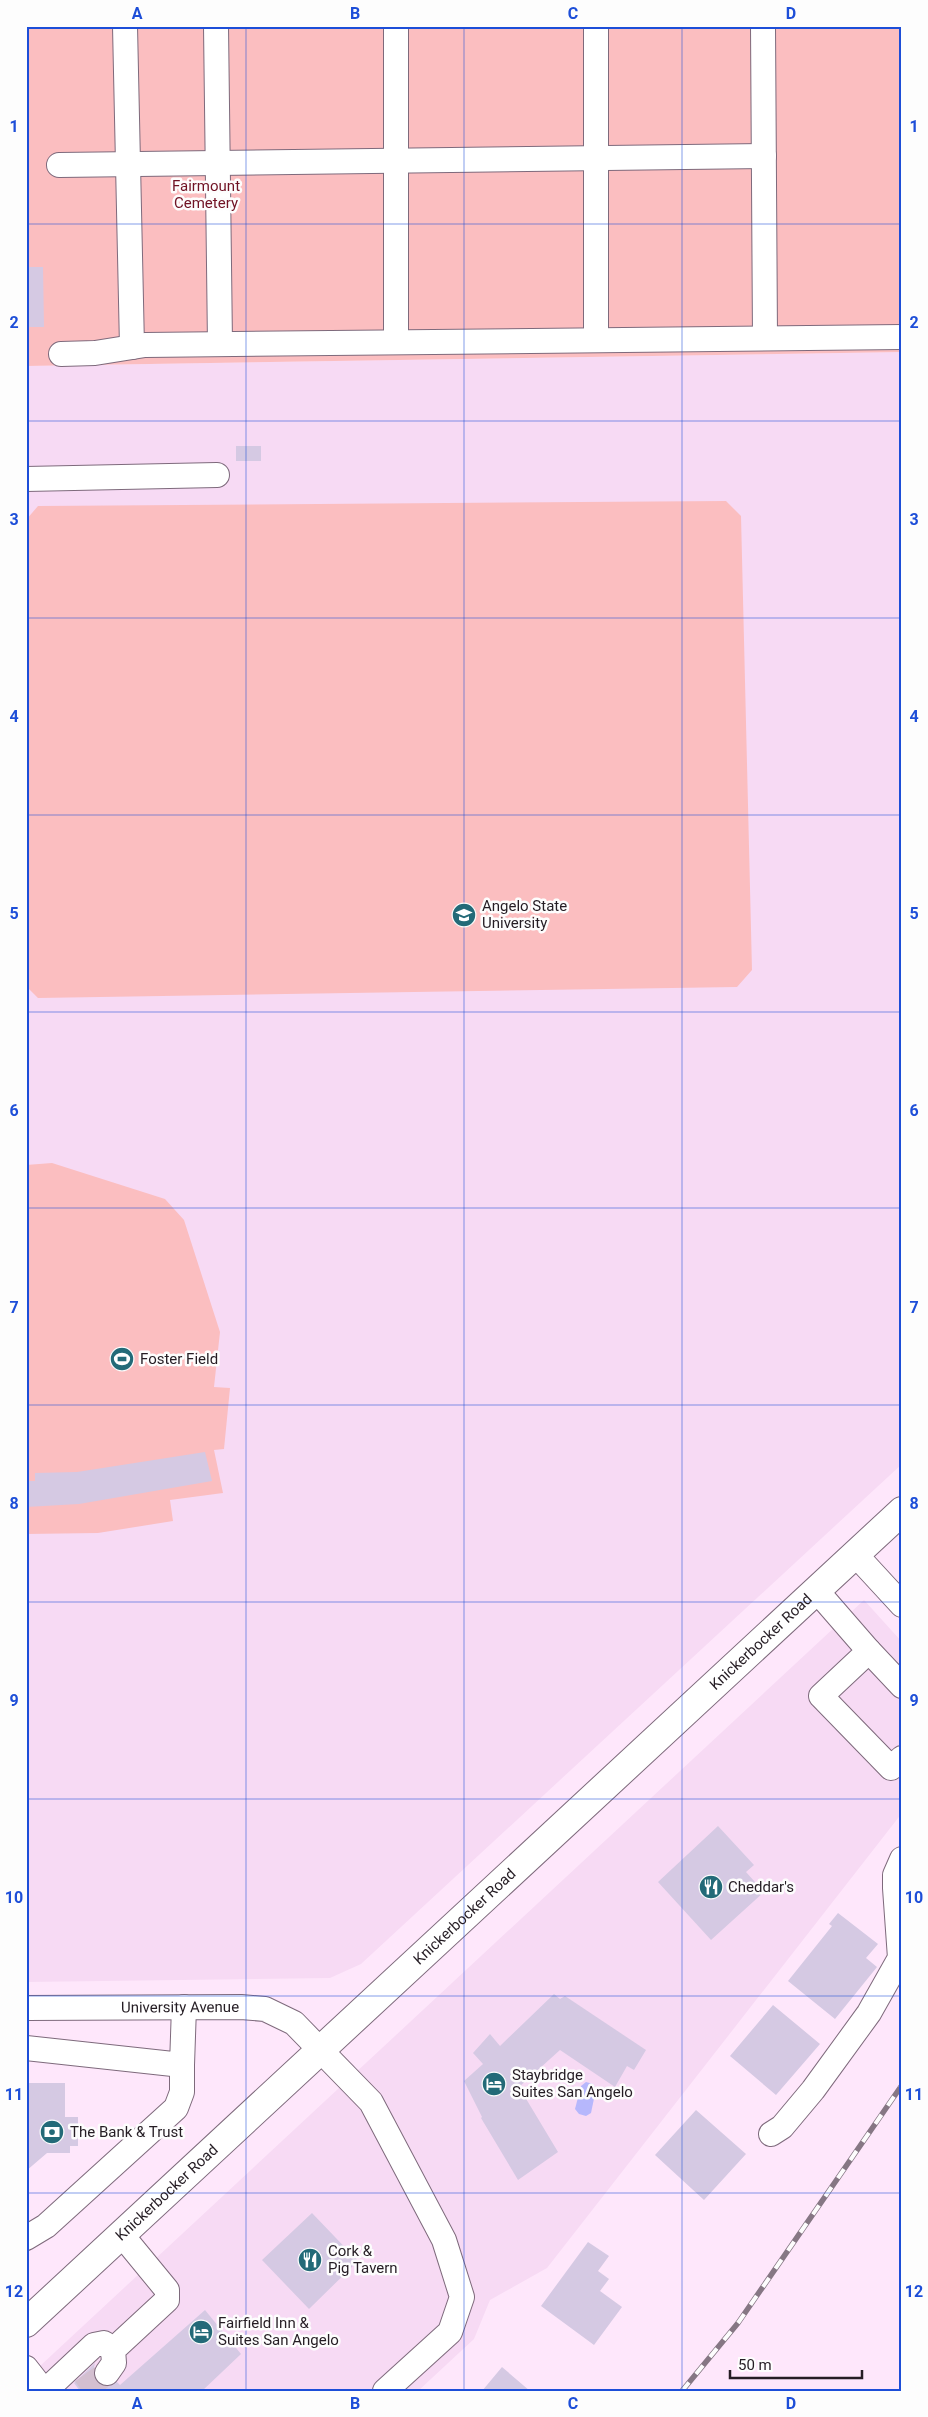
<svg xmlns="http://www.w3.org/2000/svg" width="928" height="2417" viewBox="0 0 928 2417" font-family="Roboto,sans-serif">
  <rect width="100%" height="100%" fill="#fee7fb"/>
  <path fill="#f7daf4" d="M 902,352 L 902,1464 L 361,1964 L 330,1978 L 26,1982 L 26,366 Z
    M 864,1600 L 902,1642 L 902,1813 L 547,2268 L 490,2300 L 474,2339 L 418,2391 L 26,2391 L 26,2379 Z"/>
  <path fill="#fbbec0" d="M 26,26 L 902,26 L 902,352 L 26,366 Z
    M 726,501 L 741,516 L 752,970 L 737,987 L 38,998 L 26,986 L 26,520 L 38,506 Z
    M 52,1163 L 165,1199 L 184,1220 L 220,1332 L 214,1387 L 230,1388 L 224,1449 L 214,1450 L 223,1493 L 170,1500 L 173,1521 L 98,1533 L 26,1534 L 26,1165 Z"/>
  <path fill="#b6b7fc" d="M 586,2082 L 593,2084 L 596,2089 L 591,2113 L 586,2116 L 579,2114 L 575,2109 L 581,2086 Z"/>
  <path fill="#d5c9e3" d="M 26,267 L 43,267 L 44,327 L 26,327 Z
    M 236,446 L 261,446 L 261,461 L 236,461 Z
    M 205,1452 L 212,1481 L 79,1504 L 26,1507 L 26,1481 L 35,1481 L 35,1473 L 77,1472 Z
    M 718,1826 L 754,1865 L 746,1872 L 764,1892 L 711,1940 L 658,1882 Z
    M 838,1913 L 878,1944 L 866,1958 L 877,1967 L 835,2019 L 788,1981 L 832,1926 L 829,1924 Z
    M 554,1994 L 560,1999 L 565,1996 L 646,2050 L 634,2070 L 627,2066 L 615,2087 L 560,2050 L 519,2087 L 558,2152 L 518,2180 L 481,2118 L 482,2117 L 464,2081 L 483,2064 L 473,2053 L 490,2034 L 500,2046 Z
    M 773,2005 L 820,2044 L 776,2095 L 730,2056 Z
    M 29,2083 L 65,2083 L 65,2117 L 78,2117 L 78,2146 L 70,2146 L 70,2153 L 47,2153 L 26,2171 L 26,2095 L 29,2095 Z
    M 696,2110 L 746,2154 L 704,2200 L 655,2155 Z
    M 312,2213 L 358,2261 L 309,2309 L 262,2260 Z
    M 588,2242 L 609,2256 L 598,2271 L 609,2279 L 600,2291 L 622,2307 L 594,2345 L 541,2306 Z
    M 205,2310 L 241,2354 L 202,2391 L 80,2391 L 74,2383 L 95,2363 L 93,2372 L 99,2384 L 106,2387 L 117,2382 L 120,2385 Z
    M 502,2367 L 530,2391 L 482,2391 Z"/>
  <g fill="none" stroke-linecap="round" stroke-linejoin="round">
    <path stroke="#d3bfd0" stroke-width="24" stroke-dasharray="24 12" stroke-linecap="butt" d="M 82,2391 L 107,2373"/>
    <g stroke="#7e6a7c" stroke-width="26">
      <g id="minor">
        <path d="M 125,26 L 132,347"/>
        <path d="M 216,26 L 220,344"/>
        <path d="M 396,26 L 396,342"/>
        <path d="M 763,26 L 765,338"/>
        <path d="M 59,165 L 764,156"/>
        <path d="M 596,340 L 596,26"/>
        <path d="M 61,354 L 95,353 L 145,345 L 902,337"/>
        <path d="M 26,479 L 217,475"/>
        <path d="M 855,1554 L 902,1605"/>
        <path d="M 816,1590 L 869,1651 L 821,1696 L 891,1768 L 902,1758"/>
        <path d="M 869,1651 L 902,1686"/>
        <path id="s1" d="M 26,2008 L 241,2007 L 265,2009 L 294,2023 L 371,2102 L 444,2240 L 462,2297 L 450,2332 L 385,2391"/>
        <path d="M 26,2048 L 182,2065 L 184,2007"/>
        <path d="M 771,2134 L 782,2127 L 813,2090 L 869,2013 L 900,1958 L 895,1888 L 895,1875 L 902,1859"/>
        <path d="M 26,2238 L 46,2226 L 176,2108 L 182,2092 L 182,2065"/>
        <path d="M 26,2368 L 44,2391"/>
        <path d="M 107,2373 L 114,2363 L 113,2350 L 167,2300 L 167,2290 L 121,2234"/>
        <path d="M 45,2391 L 94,2345 L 104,2343 L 113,2350"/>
      </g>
    </g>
    <g stroke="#7e6a7c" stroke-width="30">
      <g id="major">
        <path id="s2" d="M 26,2323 L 902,1511"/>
      </g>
    </g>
    <use href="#minor" stroke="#fff" stroke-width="24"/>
    <use href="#major" stroke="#fff" stroke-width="28"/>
    <g stroke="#867784" stroke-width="5.5">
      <path id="rail" d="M 682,2391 L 738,2323 L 902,2085"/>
    </g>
    <use href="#rail" stroke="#fdfdfd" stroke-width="4" stroke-dasharray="11" stroke-linecap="butt"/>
  </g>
  <path fill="none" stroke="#1d4ed8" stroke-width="1" stroke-opacity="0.55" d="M 246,26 L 246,2391M 464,26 L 464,2391M 682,26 L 682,2391M 26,224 L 902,224M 26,421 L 902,421M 26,618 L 902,618M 26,815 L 902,815M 26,1012 L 902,1012M 26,1208 L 902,1208M 26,1405 L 902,1405M 26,1602 L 902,1602M 26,1799 L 902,1799M 26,1996 L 902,1996M 26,2193 L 902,2193"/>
  <defs>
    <g id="university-disc" transform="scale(1.25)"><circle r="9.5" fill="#236a78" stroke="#fdfdfd"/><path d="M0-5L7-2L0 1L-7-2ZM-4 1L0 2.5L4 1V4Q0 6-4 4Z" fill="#fff"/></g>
    <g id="stadium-disc" transform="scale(1.25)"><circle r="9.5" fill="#236a78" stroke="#fdfdfd"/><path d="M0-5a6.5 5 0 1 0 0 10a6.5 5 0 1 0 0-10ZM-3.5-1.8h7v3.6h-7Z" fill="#fff"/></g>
    <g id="restaurant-disc" transform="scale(1.25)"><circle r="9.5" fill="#236a78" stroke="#fdfdfd"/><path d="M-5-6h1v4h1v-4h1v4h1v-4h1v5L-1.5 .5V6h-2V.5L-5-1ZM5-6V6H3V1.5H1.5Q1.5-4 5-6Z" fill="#fff"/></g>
    <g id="hotel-disc" transform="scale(1.25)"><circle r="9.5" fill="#236a78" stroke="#fdfdfd"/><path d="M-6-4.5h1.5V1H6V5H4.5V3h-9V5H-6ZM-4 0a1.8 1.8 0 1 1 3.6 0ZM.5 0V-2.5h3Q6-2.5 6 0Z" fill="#fff"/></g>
    <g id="bank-disc" transform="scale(1.25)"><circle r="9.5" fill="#236a78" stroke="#fdfdfd"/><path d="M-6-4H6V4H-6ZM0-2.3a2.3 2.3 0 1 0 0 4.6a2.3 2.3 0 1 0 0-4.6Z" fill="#fff"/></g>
  </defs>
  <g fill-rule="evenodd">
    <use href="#university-disc" x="464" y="915"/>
    <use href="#stadium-disc" x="122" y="1359"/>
    <use href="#restaurant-disc" x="711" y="1887"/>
    <use href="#hotel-disc" x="494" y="2084"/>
    <use href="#bank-disc" x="52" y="2132"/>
    <use href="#restaurant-disc" x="310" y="2260"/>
    <use href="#hotel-disc" x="201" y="2332"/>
  </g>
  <g text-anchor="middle" stroke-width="5" stroke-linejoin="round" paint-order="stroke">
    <g font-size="15" fill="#701224" stroke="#fdfdfd">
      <text x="206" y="191">Fairmount<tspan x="206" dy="17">Cemetery</tspan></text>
    </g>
    <g font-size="15" fill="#251d24" stroke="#fdfdfd" text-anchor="start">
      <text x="482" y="911">Angelo State<tspan x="482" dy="17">University</tspan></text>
      <text x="140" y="1364">Foster Field</text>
      <text x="728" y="1892">Cheddar's</text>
      <text x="512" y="2080">Staybridge<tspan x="512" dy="17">Suites San Angelo</tspan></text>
      <text x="70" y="2137">The Bank &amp; Trust</text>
      <text x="328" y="2256">Cork &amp;<tspan x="328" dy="17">Pig Tavern</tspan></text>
      <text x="218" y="2328">Fairfield Inn &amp;<tspan x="218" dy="17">Suites San Angelo</tspan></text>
    </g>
    <g font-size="15" fill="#251d24" stroke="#fdfdfd">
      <text dy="5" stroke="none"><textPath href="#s2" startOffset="1002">Knickerbocker Road</textPath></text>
      <text dy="5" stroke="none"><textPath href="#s2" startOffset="598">Knickerbocker Road</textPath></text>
      <text dy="5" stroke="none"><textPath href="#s1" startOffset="154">University Avenue</textPath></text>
      <text dy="5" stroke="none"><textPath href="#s2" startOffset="192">Knickerbocker Road</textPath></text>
    </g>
  </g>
  <rect width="928" height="2417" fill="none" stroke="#fdfdfd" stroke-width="55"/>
  <path d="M730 2370v8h132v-8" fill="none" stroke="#251d24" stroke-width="2.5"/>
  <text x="738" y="2370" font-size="15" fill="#251d24" stroke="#fdfdfd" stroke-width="4" paint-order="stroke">50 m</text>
  <rect x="28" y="28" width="872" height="2362" fill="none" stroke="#1d4ed8" stroke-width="2"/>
  <g font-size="16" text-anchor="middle" font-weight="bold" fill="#1d4ed8">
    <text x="137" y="19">A</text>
    <text x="355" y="19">B</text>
    <text x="573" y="19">C</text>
    <text x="791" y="19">D</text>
    <text x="14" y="132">1</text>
    <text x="914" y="132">1</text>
    <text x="14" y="328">2</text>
    <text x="914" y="328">2</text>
    <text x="14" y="525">3</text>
    <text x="914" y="525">3</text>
    <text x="14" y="722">4</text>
    <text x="914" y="722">4</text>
    <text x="14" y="919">5</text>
    <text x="914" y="919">5</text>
    <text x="14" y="1116">6</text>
    <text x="914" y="1116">6</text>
    <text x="14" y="1313">7</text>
    <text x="914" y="1313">7</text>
    <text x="14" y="1509">8</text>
    <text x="914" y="1509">8</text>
    <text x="14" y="1706">9</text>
    <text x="914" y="1706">9</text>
    <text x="14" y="1903">10</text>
    <text x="914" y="1903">10</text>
    <text x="14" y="2100">11</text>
    <text x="914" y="2100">11</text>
    <text x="14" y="2297">12</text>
    <text x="914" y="2297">12</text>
    <text x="137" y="2409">A</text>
    <text x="355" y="2409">B</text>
    <text x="573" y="2409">C</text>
    <text x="791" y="2409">D</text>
  </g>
</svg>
